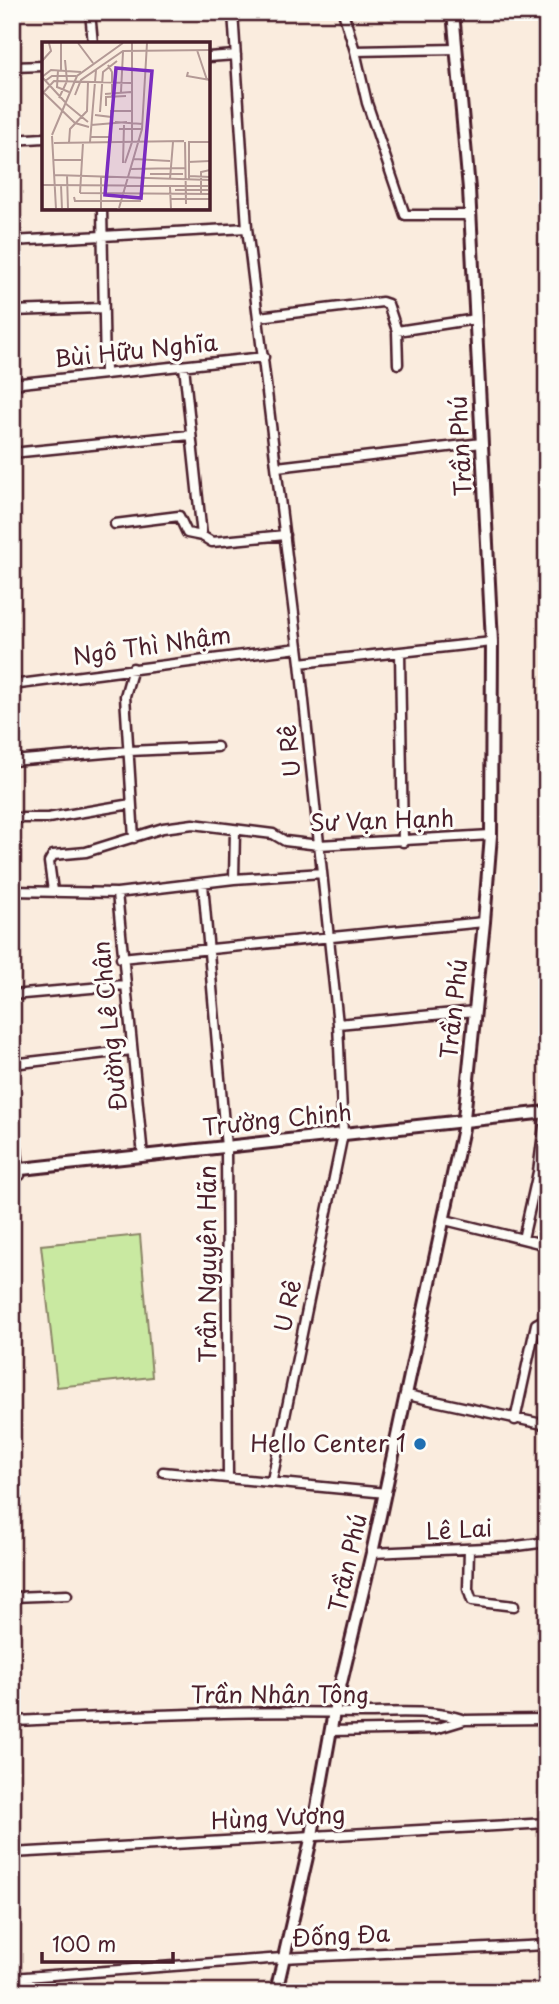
<svg xmlns="http://www.w3.org/2000/svg" width="559" height="2004" viewBox="0 0 559 2004" font-family="'Playpen Sans',sans-serif">
  <rect width="100%" height="100%" fill="#faecde"/>
  <filter id="ink" filterUnits="userSpaceOnUse"><feTurbulence type="fractalNoise" baseFrequency=".0143" numOctaves="2"/><feDisplacementMap in="SourceGraphic" scale="14" xChannelSelector="R" yChannelSelector="G"/><feConvolveMatrix kernelMatrix="1 2 1 2 8 2 1 2 1" color-interpolation-filters="sRGB"/></filter>
  <g filter="url(#ink)">
    <path fill="#c9e9a1" stroke="#8a8466" stroke-width="2" d="M 140,1235 L 152,1377 L 57,1387 L 41,1245 Z"/>
    <g fill="none" stroke-linecap="round" stroke-linejoin="round">
      <g stroke="#4a1f2b" stroke-width="13">
        <path id="street" d="M 90,12 L 93,44
          M 233,12 L 247,228 L 300,663 L 338,1024 L 343,1134 L 272,1480
          M 343,12 L 355,51 L 457,49
          M 355,51 L 367,103 L 405,215 L 470,215
          M 208,57 L 236,55
          M 12,67 L 44,66
          M 12,140 L 44,138
          M 102,208 L 105,374
          M 12,241 L 247,228
          M 12,311 L 101,308
          M 259,317 L 382,302 L 388,304 L 397,331 L 476,319
          M 397,331 L 398,364
          M 184,366 L 202,536 L 212,542 L 285,535
          M 12,384 L 264,357
          M 12,453 L 190,435
          M 277,467 L 482,443
          M 115,524 L 179,516 L 187,533 L 202,536
          M 400,652 L 403,842
          M 300,663 L 492,642
          M 133,668 L 125,696 L 134,838
          M 12,685 L 298,648
          M 12,761 L 129,751 L 217,747
          M 12,818 L 48,818 L 131,804
          M 234,879 L 322,873
          M 203,884 L 226,1147 L 228,1478
          M 12,891 L 117,893 L 234,879 L 235,830
          M 53,891 L 49,862 L 53,855 L 86,852 L 163,828 L 193,824 L 273,834 L 285,841 L 319,845 L 491,835
          M 117,893 L 143,1156
          M 121,958 L 484,922
          M 12,995 L 125,985
          M 338,1024 L 475,1011
          M 12,1064 L 132,1050
          M 12,1108 L 20,1175
          M 445,1220 L 547,1245
          M 523,1239 L 538,1172 L 545,1118
          M 407,1395 L 547,1425
          M 515,1420 L 536,1324 L 547,1318
          M 163,1472 L 386,1493
          M 469,1549 L 468,1589 L 472,1601 L 514,1606
          M 372,1553 L 509,1547 L 547,1542
          M 12,1597 L 67,1595
          M 12,1721 C 128,1716 243,1710 359,1713 C 392,1713 433,1709 465,1720 L 547,1719
          M 330,1731 L 435,1729 L 465,1720
          M 12,1853 L 547,1823
          M 12,1978 L 282,1958 L 547,1945"/>
      </g>
      <g stroke="#4a1f2b" stroke-width="16">
        <path id="secondary" d="M 12,1170 L 547,1112
          M 276,1992 L 312,1835 L 334,1712 L 372,1553 L 463,1128 L 484,922 L 491,835 L 492,642 L 469,189 L 453,12"/>
      </g>
      <use href="#street" stroke="#fdfcf7" stroke-width="8"/>
      <use href="#secondary" stroke="#fdfcf7" stroke-width="10"/>
    </g>
  </g>
  <circle fill="#1f6fb2" stroke="#fdfcf7" stroke-width="2.5" cx="420" cy="1444" r="7"/>
  <g text-anchor="middle" stroke-width="6" stroke-linejoin="round" paint-order="stroke">
    <g font-size="23" fill="#4a1f2b" stroke="#fdfcf7">
      <text transform="translate(136 351) rotate(-6)" y="8">Bùi Hữu Nghĩa</text>
      <text transform="translate(461 446) rotate(-93)" y="8">Trần Phú</text>
      <text transform="translate(152 646) rotate(-8)" y="8">Ngô Thì Nhậm</text>
      <text transform="translate(290 751) rotate(-96)" y="8">U Rê</text>
      <text transform="translate(382 821) rotate(-2)" y="8">Sư Vạn Hạnh</text>
      <text transform="translate(454 1009) rotate(-84)" y="8">Trần Phú</text>
      <text transform="translate(110 1026) rotate(-96)" y="8">Đường Lê Chân</text>
      <text transform="translate(277 1120) rotate(-6)" y="8">Trường Chinh</text>
      <text transform="translate(208 1264) rotate(-90)" y="8">Trần Nguyên Hãn</text>
      <text transform="translate(288 1306) rotate(-78)" y="8">U Rê</text>
      <text transform="translate(459 1530) rotate(-3)" y="8">Lê Lai</text>
      <text transform="translate(348 1563) rotate(-77)" y="8">Trần Phú</text>
      <text x="280" y="1703">Trần Nhân Tông</text>
      <text transform="translate(278 1818) rotate(-3)" y="8">Hùng Vương</text>
      <text transform="translate(341 1936) rotate(-3)" y="8">Đống Đa</text>
    </g>
    <g font-size="23" fill="#4a1f2b" stroke="#fdfcf7" text-anchor="end">
      <text x="406" y="1452">Hello Center 1</text>
    </g>
  </g>
  <g transform="translate(42 42)">
    <rect width="168" height="168" fill="#faecde"/>
    <path fill="none" stroke="#b49a96" stroke-width="2" d="M 19,1 L 19,28M 36,1 L 51,21M 155,8 L 165,38M 0,19 L 9,9 L 7,1M 66,23 L 70,30 L 70,55M 16,28 L 15,45 L 27,50M 146,30 L 145,34 L 168,38M 0,35 L 9,28 L 39,30M 0,35 L 23,60M 3,39 L 10,34 L 34,34M 1,50 L 33,81 L 47,85M 79,50 L 81,10M 0,52 L 12,39 L 89,41M 63,52 L 89,50M 33,53 L 39,38 L 81,9 L 168,8M 17,56 L 25,39 L 23,18M 23,61 L 46,80M 64,64 L 64,55 L 84,54M 58,70 L 61,30 L 75,19M 53,73 L 69,75 L 69,100M 69,75 L 69,69 L 89,69M 73,80 L 101,82M 49,83 L 85,80M 77,87 L 99,87M 10,93 L 35,34 L 81,1M 10,94 L 14,167M 48,95 L 69,95M 48,100 L 54,28M 143,100 L 144,162M 146,100 L 168,100M 147,100 L 147,138M 12,101 L 142,99M 27,101 L 28,87 L 45,69 L 46,40M 92,117 L 128,119M 11,118 L 40,118M 146,120 L 168,119M 81,121 L 82,83M 83,121 L 90,100 L 90,1M 89,127 L 143,126M 108,132 L 141,132M 13,133 L 168,138M 25,133 L 26,167M 147,134 L 168,135M 128,137 L 131,100M 0,143 L 166,144M 19,143 L 20,167M 128,145 L 129,167M 133,148 L 166,148M 38,151 L 168,152M 38,151 L 41,101M 159,153 L 159,130 L 168,128M 32,155 L 33,159 L 99,159M 128,157 L 168,157M 77,166 L 100,87 L 105,1M 0,167 L 75,167M 59,167 L 59,135M 78,167 L 168,167"/>
    <path fill="#7b2cbf" fill-opacity="0.15" stroke="#7b2cbf" stroke-width="3.5" d="M 74,26 L 110,29 L 99,156 L 63,153 Z"/>
    <rect width="168" height="168" fill="none" stroke="#4a1f2b" stroke-width="3.5"/>
  </g>
  <rect width="559" height="2004" fill="none" stroke="#fdfcf7" stroke-width="42"/>
  <rect x="21" y="21" width="517" height="1962" fill="none" stroke="#4a1f2b" stroke-width="2.5" filter="url(#ink)"/>
  <path d="M42 1952v10h131v-10" fill="none" stroke="#4a1f2b" stroke-width="3.5"/>
  <text x="52" y="1952" font-size="21" fill="#4a1f2b" stroke="#fdfcf7" stroke-width="5" paint-order="stroke">100 m</text>
</svg>
